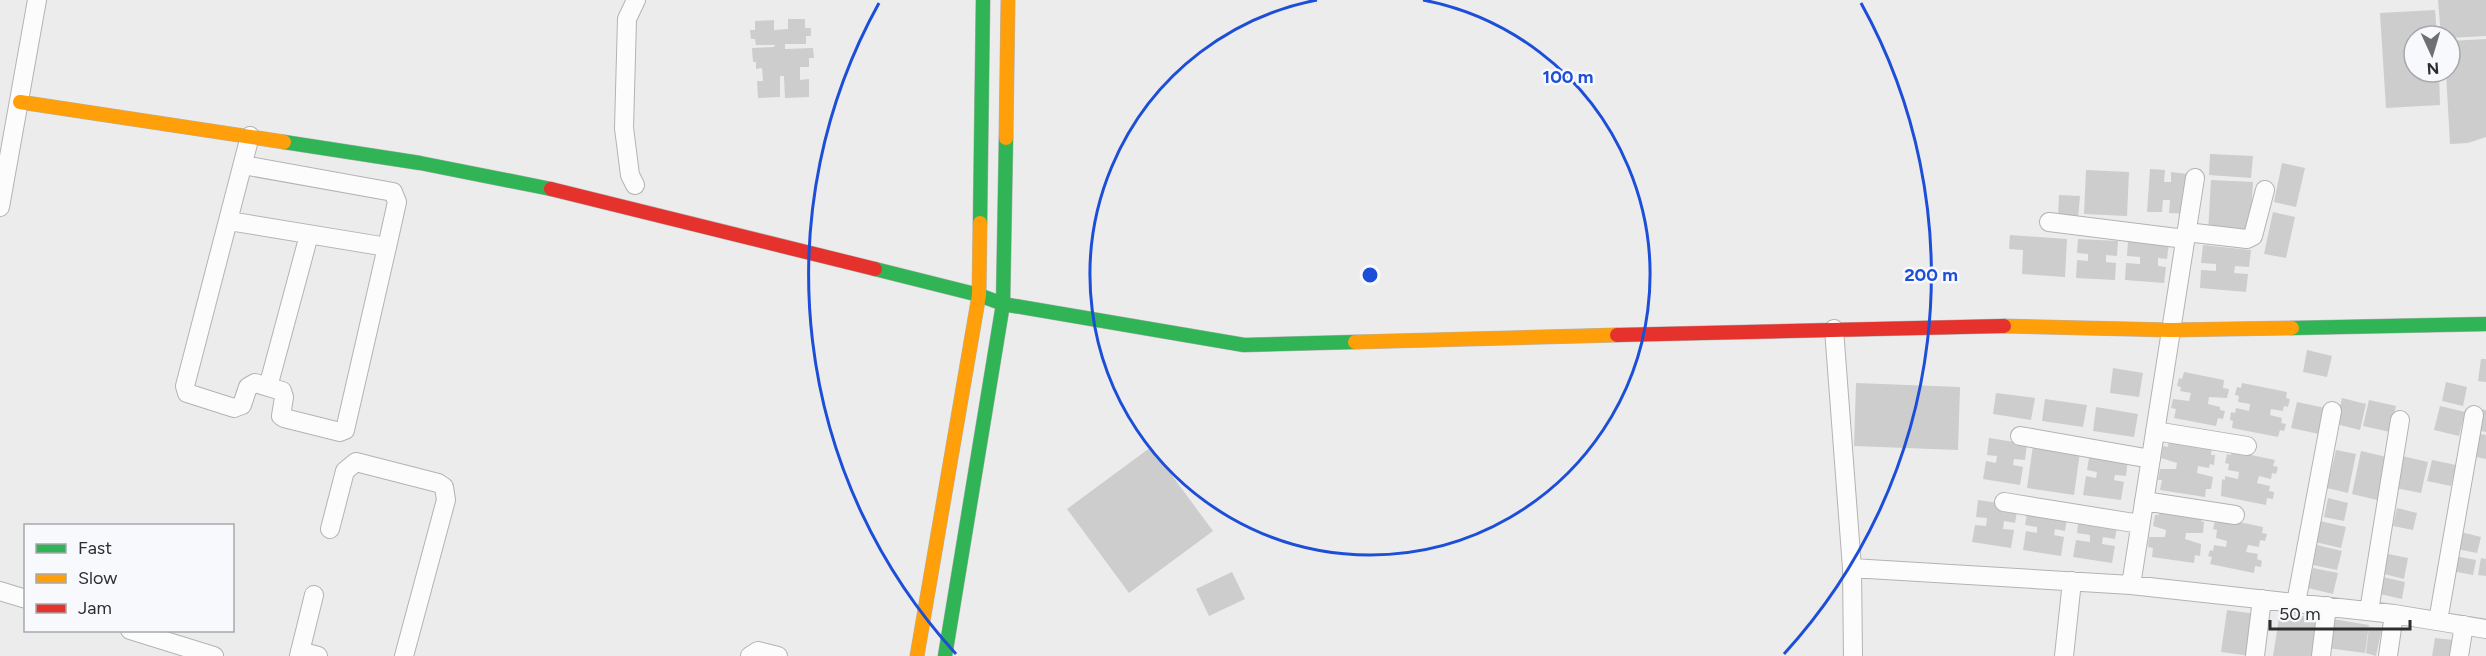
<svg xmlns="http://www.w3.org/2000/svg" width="2486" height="656" viewBox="0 0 2486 656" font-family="Figtree,sans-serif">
  <rect width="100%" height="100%" fill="#ececed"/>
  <path fill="#cdcdce" d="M 2438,0 L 2486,0 L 2486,36 L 2450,38 L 2450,36 L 2441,36 Z
    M 2435,10 L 2437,36 L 2414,36 L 2414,72 L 2439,72 L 2440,105 L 2386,108 L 2380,13 Z
    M 788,19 L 805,19 L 805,28 L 811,28 L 811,36 L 806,36 L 806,44 L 785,44 L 785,49 L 813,48 L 814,58 L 809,58 L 809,67 L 800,67 L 800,80 L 809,79 L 809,97 L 785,98 L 784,76 L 780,76 L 780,97 L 758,98 L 757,81 L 763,81 L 762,68 L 756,69 L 756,62 L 753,62 L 752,48 L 774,47 L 775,45 L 756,45 L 755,39 L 751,39 L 750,30 L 755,30 L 755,21 L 774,20 L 774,30 L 788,29 Z
    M 2486,39 L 2486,137 L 2468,143 L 2450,144 L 2446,72 L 2450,72 L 2450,41 Z
    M 2210,154 L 2253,156 L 2251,178 L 2209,175 Z
    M 2282,163 L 2305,168 L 2296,207 L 2274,202 Z
    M 2150,169 L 2165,170 L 2164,182 L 2171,182 L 2171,172 L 2188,174 L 2186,214 L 2169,213 L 2170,200 L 2163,200 L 2162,212 L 2147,212 Z
    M 2086,170 L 2129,172 L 2127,216 L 2084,214 Z
    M 2211,180 L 2253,182 L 2250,234 L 2208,232 Z
    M 2059,195 L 2080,196 L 2078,218 L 2058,217 Z
    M 2273,212 L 2295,217 L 2286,258 L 2264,254 Z
    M 2010,235 L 2067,239 L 2065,277 L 2022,274 L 2023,250 L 2009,249 Z
    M 2078,239 L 2118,241 L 2117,256 L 2106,255 L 2106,262 L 2116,263 L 2115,280 L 2076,278 L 2077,260 L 2088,261 L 2088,254 L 2077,253 Z
    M 2128,240 L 2169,243 L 2167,259 L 2158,258 L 2158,266 L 2166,267 L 2164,283 L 2125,280 L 2126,263 L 2140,264 L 2140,257 L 2127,256 Z
    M 2203,245 L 2251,250 L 2249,267 L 2235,266 L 2234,273 L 2248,274 L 2246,292 L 2200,288 L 2201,270 L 2216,271 L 2216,264 L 2201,263 Z
    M 2307,350 L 2332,356 L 2327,377 L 2303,372 Z
    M 2481,359 L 2486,359 L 2486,382 L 2478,381 Z
    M 2113,368 L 2143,373 L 2139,397 L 2110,393 Z
    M 2184,372 L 2224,380 L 2223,388 L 2229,389 L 2227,398 L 2209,397 L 2208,404 L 2220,407 L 2220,410 L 2225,411 L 2223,419 L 2218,418 L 2216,426 L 2174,418 L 2176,409 L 2171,408 L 2173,399 L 2189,401 L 2191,393 L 2180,391 L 2181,387 L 2177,386 L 2179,378 L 2182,379 Z
    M 2446,382 L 2467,387 L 2463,406 L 2442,401 Z
    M 1856,383 L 1960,387 L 1958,450 L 1854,446 Z
    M 2242,383 L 2287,392 L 2286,398 L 2290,399 L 2288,407 L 2284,406 L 2283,411 L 2271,409 L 2270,415 L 2282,418 L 2281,423 L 2286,424 L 2284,431 L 2280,430 L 2278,437 L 2232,428 L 2233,421 L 2230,420 L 2231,412 L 2235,413 L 2236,408 L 2249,411 L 2250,404 L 2238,402 L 2239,396 L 2235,395 L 2237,387 L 2241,388 Z
    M 1996,393 L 2035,398 L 2031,420 L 1993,414 Z
    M 2342,398 L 2366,404 L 2360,430 L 2336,424 Z
    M 2045,399 L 2087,405 L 2083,427 L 2042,421 Z
    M 2369,400 L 2396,406 L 2390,432 L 2363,426 Z
    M 2297,402 L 2325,408 L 2319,434 L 2291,428 Z
    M 2440,406 L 2465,412 L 2459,436 L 2434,430 Z
    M 2096,407 L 2138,414 L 2134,437 L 2093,431 Z
    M 2479,409 L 2486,410 L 2486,432 L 2475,430 Z
    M 2476,433 L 2486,435 L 2486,459 L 2471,456 Z
    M 1989,438 L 2027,444 L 2025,460 L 2014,459 L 2013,465 L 2023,467 L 2020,485 L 1983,479 L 1986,461 L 1996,463 L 1997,456 L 1987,455 Z
    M 2169,439 L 2212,446 L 2211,455 L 2215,455 L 2214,465 L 2210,464 L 2209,468 L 2198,466 L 2197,473 L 2213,477 L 2211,489 L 2206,489 L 2205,497 L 2160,490 L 2162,480 L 2158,480 L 2160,469 L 2176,469 L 2177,463 L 2161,458 L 2163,446 L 2168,447 Z
    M 2033,445 L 2080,452 L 2074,495 L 2027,488 Z
    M 1151,447 L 1213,531 L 1129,593 L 1067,509 Z
    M 2336,450 L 2356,454 L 2348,493 L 2327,488 Z
    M 2232,451 L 2275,460 L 2273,466 L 2278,467 L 2276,474 L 2272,473 L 2271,479 L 2259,476 L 2257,483 L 2270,486 L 2269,491 L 2274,492 L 2273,499 L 2267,498 L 2266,505 L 2221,496 L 2222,479 L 2225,480 L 2225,476 L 2238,479 L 2239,472 L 2228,470 L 2229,464 L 2225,463 L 2227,454 L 2231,455 Z
    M 2361,451 L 2387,457 L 2377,500 L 2352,494 Z
    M 2090,452 L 2128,458 L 2126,476 L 2115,475 L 2114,480 L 2124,482 L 2121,500 L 2083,495 L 2086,476 L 2096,478 L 2097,472 L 2087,470 Z
    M 2402,456 L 2428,462 L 2421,493 L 2395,488 Z
    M 2432,460 L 2456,465 L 2451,486 L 2427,481 Z
    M 2328,498 L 2348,503 L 2344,521 L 2324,517 Z
    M 1978,500 L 2018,506 L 2015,523 L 2004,521 L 2003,529 L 2014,530 L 2011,548 L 1972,542 L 1975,525 L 1986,526 L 1987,518 L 1976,517 Z
    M 2028,507 L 2068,512 L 2065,531 L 2055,529 L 2054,535 L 2064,537 L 2061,556 L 2023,550 L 2026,531 L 2037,533 L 2037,527 L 2025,525 Z
    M 2160,508 L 2202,514 L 2201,521 L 2204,522 L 2203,533 L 2186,533 L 2185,539 L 2201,544 L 2200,556 L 2195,555 L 2194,563 L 2152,557 L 2153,548 L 2148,547 L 2149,537 L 2165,537 L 2166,530 L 2153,526 L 2155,515 L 2159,515 Z
    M 2397,508 L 2417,513 L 2413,530 L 2393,526 Z
    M 2079,516 L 2118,521 L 2115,539 L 2103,537 L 2102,544 L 2115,546 L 2112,563 L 2073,557 L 2076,540 L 2090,542 L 2090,535 L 2077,533 Z
    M 2220,518 L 2263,527 L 2262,533 L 2267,534 L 2265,541 L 2260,540 L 2259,547 L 2248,545 L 2246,552 L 2258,554 L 2257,559 L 2262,561 L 2261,567 L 2255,566 L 2254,573 L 2210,564 L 2212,557 L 2208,556 L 2210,550 L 2213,551 L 2214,545 L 2226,547 L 2227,541 L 2216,538 L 2217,530 L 2213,529 L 2215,521 Z
    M 2320,521 L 2346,527 L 2341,548 L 2315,542 Z
    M 2461,532 L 2481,537 L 2477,553 L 2457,549 Z
    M 2317,545 L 2342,551 L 2337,570 L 2313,565 Z
    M 2388,554 L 2408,558 L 2404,579 L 2384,574 Z
    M 2455,556 L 2476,560 L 2473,575 L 2452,571 Z
    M 2481,558 L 2486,559 L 2486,576 L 2478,575 Z
    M 2313,568 L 2338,573 L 2333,594 L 2308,588 Z
    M 1232,572 L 1245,599 L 1209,616 L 1196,589 Z
    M 2383,577 L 2405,582 L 2402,599 L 2380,594 Z
    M 2227,610 L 2257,614 L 2251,656 L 2221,652 Z
    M 2280,612 L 2318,619 L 2314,656 L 2273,656 Z
    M 2333,619 L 2369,625 L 2365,653 L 2327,648 Z
    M 2369,627 L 2382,628 L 2376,656 L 2366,653 Z
    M 2435,638 L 2454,640 L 2452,656 L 2432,656 Z"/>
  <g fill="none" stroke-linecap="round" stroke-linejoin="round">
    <g stroke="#b3b3b4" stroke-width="20">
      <path id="street" d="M 250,136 L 185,386 L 187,393 L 234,408 L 242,405 L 248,387 L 255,383 L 282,391 L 284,397 L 281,416 L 284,418 L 340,432 L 345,430 L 387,247
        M 635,185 L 630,175 L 624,128 L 627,19 L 636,0
        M 0,207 L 37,0
        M 229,221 L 387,247 L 397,202 L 393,192 L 243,165
        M 2049,222 L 2185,239
        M 2186,232 L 2247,239 L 2253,236 L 2265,190
        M 1834,329 L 1852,568 L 1853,656
        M 268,387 L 309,235
        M 2155,431 L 2247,446
        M 2020,436 L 2151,459
        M 2144,501 L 2235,515
        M 2004,502 L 2140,524
        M 330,529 L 345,471 L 356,462 L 438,483 L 444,487 L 446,500 L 404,656
        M 1852,568 L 2131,585 L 2394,614 L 2486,629
        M 2131,585 L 2195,178
        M 0,591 L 26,599
        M 2296,603 L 2332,411
        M 2369,611 L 2400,420
        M 2438,621 L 2474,415
        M 130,630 L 214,656
        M 300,651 L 318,656
        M 299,656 L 314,595
        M 750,656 L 758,651 L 778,656
        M 2064,656 L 2072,581
        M 2255,656 L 2262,599
        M 2321,656 L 2327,606
        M 2388,656 L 2394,614
        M 2459,656 L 2464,625"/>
    </g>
    <g stroke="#b3b3b4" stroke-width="15">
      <path id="fast" d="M 284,142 L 420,163 L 551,189
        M 980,223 L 983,0
        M 875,269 L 979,295 L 1003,304 L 1244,345 L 1355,342
        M 2292,328 L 2486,324
        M 945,656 L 1003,304 L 1006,138"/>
    </g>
    <g stroke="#b3b3b4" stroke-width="15">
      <path id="slow" d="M 20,102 L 284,142
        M 1006,138 L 1008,0
        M 2004,326 L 2171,330 L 2292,328
        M 1355,342 L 1617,335
        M 917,656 L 979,295 L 980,223"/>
    </g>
    <g stroke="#b3b3b4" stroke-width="15">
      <path id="jam" d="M 551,189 L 875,269
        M 1617,335 L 2004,326"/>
    </g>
    <use href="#street" stroke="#fcfcfc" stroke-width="18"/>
    <use href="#fast" stroke="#30b455" stroke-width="14"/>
    <use href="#slow" stroke="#ff9f0a" stroke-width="14"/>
    <use href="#jam" stroke="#e5322d" stroke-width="14"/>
  </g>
  <g fill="none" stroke="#1d4ed8" stroke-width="3">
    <path d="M1423 0A280 280 0 1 1 1317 0"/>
    <path d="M956 654A561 561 0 0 1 879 3M1861 3A561 561 0 0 1 1784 654"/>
  </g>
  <circle cx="1370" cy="275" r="9" fill="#1d4ed8" stroke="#f8f9fc" stroke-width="3"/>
  <g font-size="18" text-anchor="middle" font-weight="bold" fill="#1d4ed8" stroke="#f8f9fc" stroke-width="5" stroke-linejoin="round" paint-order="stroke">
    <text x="1568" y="83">100 m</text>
    <text x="1931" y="281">200 m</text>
  </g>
  <rect x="24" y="524" width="210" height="108" fill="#f8f9fc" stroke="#a7a8aa" stroke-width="1.5"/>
  <rect x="36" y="544" width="30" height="9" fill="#30b455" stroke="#a7a8aa" stroke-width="1.5"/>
  <text x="78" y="554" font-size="18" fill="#2e2e2f">Fast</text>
  <rect x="36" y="574" width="30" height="9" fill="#ff9f0a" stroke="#a7a8aa" stroke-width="1.5"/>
  <text x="78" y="584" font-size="18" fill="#2e2e2f">Slow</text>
  <rect x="36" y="604" width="30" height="9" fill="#e5322d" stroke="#a7a8aa" stroke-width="1.5"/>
  <text x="78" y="614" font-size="18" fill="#2e2e2f">Jam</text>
  <g transform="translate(2432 54) rotate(176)"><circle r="28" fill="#f8f9fc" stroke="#a7a8aa" stroke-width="1.5"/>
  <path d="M0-4.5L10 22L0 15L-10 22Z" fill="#707072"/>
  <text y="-9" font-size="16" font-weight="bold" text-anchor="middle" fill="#2e2e2f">N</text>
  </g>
  <path d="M2270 620v9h140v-9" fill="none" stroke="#2e2e2f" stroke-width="3"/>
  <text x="2279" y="620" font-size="18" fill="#2e2e2f" stroke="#f8f9fc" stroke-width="4.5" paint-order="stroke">50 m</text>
</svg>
